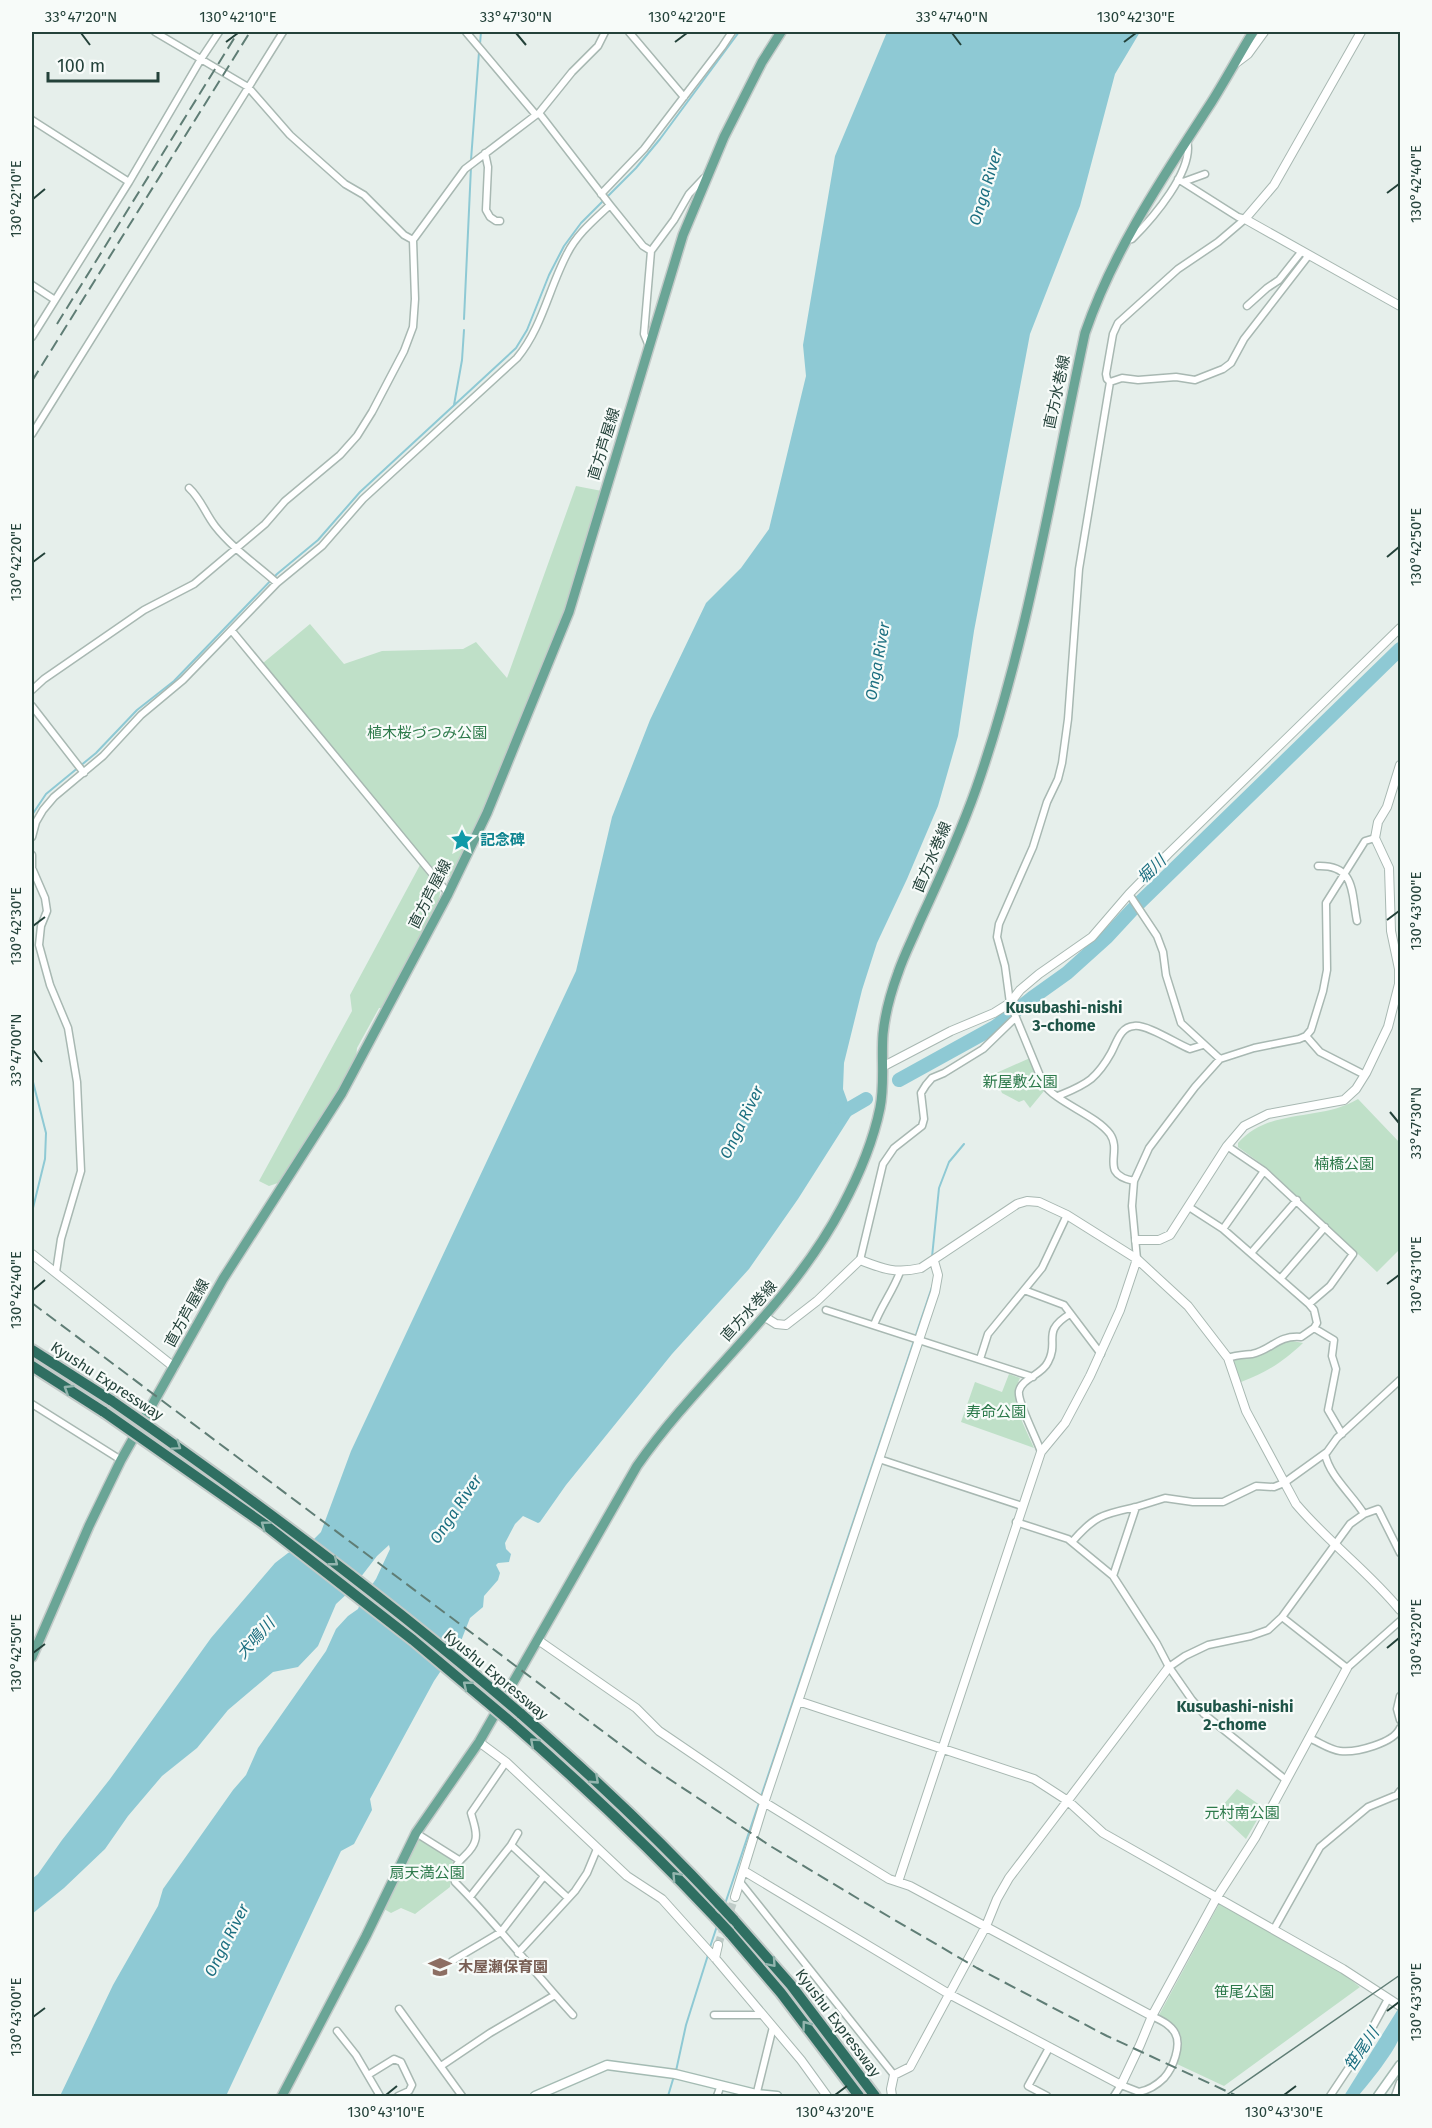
<svg xmlns="http://www.w3.org/2000/svg" width="1432" height="2128" viewBox="0 0 1432 2128" font-family="'Fira Sans','Noto Sans JP',sans-serif">
  <rect width="100%" height="100%" fill="#e6efeb"/>
  <path fill="#bfe0c8" d="M 576,486 L 602,491 L 566,606 L 497,779 L 453,875 L 443,879 L 438,876 L 263,663 L 310,624 L 344,664 L 382,651 L 463,649 L 476,642 L 507,678 Z
    M 420,865 L 440,892 L 439,902 L 383,1008 L 379,1008 L 357,1048 L 356,1059 L 333,1100 L 278,1183 L 269,1186 L 259,1181 L 352,1011 L 350,995 Z
    M 1030,1058 L 1041,1087 L 1044,1091 L 1030,1108 L 1024,1100 L 1019,1102 L 1002,1093 L 994,1074 Z
    M 1358,1099 L 1400,1143 L 1400,1249 L 1377,1272 L 1267,1168 L 1238,1147 L 1238,1143 C 1270,1107 1320,1122 1358,1099 Z
    M 1287,1340 L 1303,1343 C 1283,1362 1267,1372 1241,1382 L 1233,1361 L 1240,1358 L 1254,1357 Z
    M 1009,1374 L 1020,1378 C 1008,1401 1025,1426 1034,1448 L 961,1422 L 975,1382 L 1002,1392 Z
    M 1237,1789 L 1264,1808 L 1246,1839 L 1217,1812 Z
    M 417,1838 L 446,1855 L 453,1862 L 450,1887 L 415,1914 L 401,1908 L 391,1913 L 384,1909 Z
    M 1219,1904 L 1341,1972 L 1360,1987 L 1224,2086 L 1177,2064 C 1185,2038 1184,2028 1159,2015 Z"/>
  <path fill="#8ec9d4" d="M 887,32 L 1140,32 L 1115,74 L 1080,206 L 1030,334 L 974,631 L 958,736 L 938,806 L 907,879 L 877,943 L 862,990 L 844,1063 L 843,1089 L 852,1114 L 798,1199 L 749,1269 L 672,1354 L 566,1485 L 540,1522 L 538,1523 L 523,1516 L 515,1524 L 505,1543 L 506,1549 L 511,1554 L 509,1562 L 498,1563 L 496,1565 L 500,1573 L 498,1580 L 484,1596 L 483,1607 L 470,1618 L 461,1641 L 434,1681 L 370,1799 L 372,1810 L 354,1844 L 341,1851 L 226,2096 L 60,2096 L 113,1985 L 158,1906 L 163,1889 L 233,1790 L 246,1775 L 258,1748 L 326,1651 L 336,1629 L 348,1616 L 358,1609 L 362,1599 L 376,1579 L 390,1549 L 389,1545 L 377,1556 L 350,1591 L 336,1604 L 318,1646 L 298,1667 L 273,1672 L 228,1710 L 197,1748 L 162,1776 L 128,1816 L 105,1849 L 64,1888 L 32,1914 L 32,1879 L 38,1874 L 62,1840 L 110,1779 L 211,1638 L 275,1563 L 288,1553 L 312,1541 L 321,1532 L 351,1451 L 576,971 L 612,817 L 650,720 L 706,603 L 741,568 L 769,529 L 806,376 L 803,345 L 835,156 Z
    M 1400,2006 C 1400,2015 1402,2026 1400,2035 C 1397,2049 1368,2085 1358,2096 L 1344,2096 Z"/>
  <g fill="none" stroke-linecap="round" stroke-linejoin="round">
    <path stroke="#8ec9d4" stroke-width="2" d="M 480,44 L 481,32
      M 471,160 L 479,52
      M 464,319 L 471,167
      M 454,405 L 462,360 L 464,330
      M 32,815 L 46,794 L 96,753 L 137,710 L 174,681 L 277,574 L 318,540 L 360,492 L 516,348 L 527,330 L 549,275 L 564,246 L 581,223 L 636,168 L 660,139 L 739,32
      M 32,1078 L 46,1133 L 45,1159 L 32,1212
      M 932,1257 L 939,1188 L 949,1162 L 964,1144
      M 725,1904 L 933,1284
      M 709,1950 L 717,1926
      M 676,2071 L 686,2025 L 708,1955
      M 668,2096 L 674,2076"/>
    <path stroke="#8ec9d4" stroke-width="14" d="M 899,1080 L 995,1027 L 1032,998 L 1067,973 L 1107,937 L 1132,910 L 1400,649
      M 835,1117 L 866,1099"/>
    <path stroke="#bfccc8" stroke-width="8" stroke-dasharray="8 4" stroke-linecap="butt" d="M 718,1945 L 735,1897"/>
    <g stroke="#a8b8b2" stroke-width="9">
      <path id="minor" d="M 155,32 L 248,87 L 290,135 L 345,184 L 364,195 L 404,235 L 413,240
        M 466,32 L 536,115 L 539,113 L 610,205 L 643,246 L 651,251
        M 629,32 L 684,97
        M 539,113 L 572,72 L 598,46 L 605,32
        M 32,120 L 129,182
        M 485,153 L 488,167 L 486,210 L 490,217 L 496,221 L 500,221
        M 1178,179 L 1238,217 L 1245,219
        M 1183,182 L 1205,174
        M 601,194 L 644,149 L 722,47 L 732,32
        M 1126,240 L 1132,239 C 1152,219 1195,170 1187,140
        M 32,285 L 55,300
        M 1247,306 L 1267,288 L 1279,280 L 1302,251
        M 32,337 L 129,182 L 201,59 L 219,32
        M 649,346 L 644,334 L 651,251 L 674,220 L 689,194 L 704,178
        M 1110,382 L 1122,378 L 1138,380 L 1176,377 L 1195,380 L 1223,369 L 1231,363 L 1244,339 L 1309,255
        M 32,434 L 283,32
        M 189,488 C 201,499 205,513 215,526 C 232,548 257,565 277,583
        M 232,631 L 448,893
        M 32,690 L 44,679 L 144,610 L 194,584 L 265,524 L 285,501 L 340,455 L 357,436 L 372,412 L 404,351 L 413,327 L 415,299 L 413,240 L 465,169 L 536,115
        M 32,706 L 84,773
        M 32,837 L 36,822 L 43,810 L 54,797 L 103,756 L 141,715 L 183,680 L 277,583 L 322,546 L 363,499 L 517,358 C 542,328 549,288 567,254 C 577,234 594,220 610,205
        M 32,855 L 32,868 L 45,898 L 47,911 L 41,926 L 39,945 L 50,985 L 68,1028 L 77,1082 L 81,1171 L 61,1239 L 56,1272
        M 1318,866 C 1356,865 1351,892 1357,921
        M 1129,894 L 1157,936 L 1163,952 L 1166,975 L 1181,1023 L 1220,1059
        M 1306,1036 L 1320,1052 L 1365,1075
        M 1058,1096 C 1070,1091 1081,1087 1091,1079 C 1099,1072 1106,1062 1111,1053 C 1117,1042 1120,1027 1134,1026 C 1147,1024 1177,1044 1190,1049 L 1203,1045
        M 1227,1146 L 1264,1171 L 1353,1254 L 1330,1286 L 1309,1304
        M 1134,1181 C 1098,1174 1123,1153 1110,1134 C 1095,1114 1056,1103 1043,1083 L 1010,1003 L 1005,966 L 997,937 L 999,924 L 1033,847 L 1047,802 L 1058,779 L 1062,763 L 1068,719 L 1079,569 L 1110,382 L 1107,379 L 1106,374 L 1113,334 L 1118,323 L 1178,269 L 1218,242 L 1245,219
        M 1189,1207 L 1223,1229 L 1309,1304 L 1314,1310 L 1317,1323 L 1314,1328 L 1301,1337 C 1277,1335 1272,1350 1252,1354 C 1243,1355 1236,1355 1228,1358
        M 1223,1229 L 1264,1171
        M 1251,1253 L 1297,1200
        M 1137,1259 L 1132,1206 L 1134,1181 L 1149,1148 L 1195,1087 L 1220,1059 L 1254,1048 L 1299,1039 L 1306,1036 L 1311,1030 L 1323,991 L 1327,970 L 1326,903 L 1365,841 L 1375,838
        M 860,1260 L 883,1164 L 894,1148 L 922,1126 L 924,1119 L 921,1093 L 926,1085 L 932,1078 L 944,1073 L 983,1049 L 1015,1018
        M 1281,1278 L 1325,1227
        M 1024,1290 L 1064,1305 L 1101,1354
        M 826,1310 L 1033,1377
        M 874,1325 C 881,1306 893,1291 900,1272
        M 1314,1328 L 1334,1340 L 1332,1356 L 1336,1369 L 1328,1410 L 1342,1434
        M 980,1359 L 988,1334 L 1042,1268 L 1067,1215
        M 32,1404 L 121,1460
        M 1041,1452 C 1037,1439 1017,1402 1019,1391 C 1022,1378 1042,1375 1048,1362 C 1060,1341 1040,1332 1070,1314
        M 1325,1454 C 1330,1477 1352,1494 1364,1514
        M 879,1459 L 1022,1506
        M 1016,1522 L 1068,1539 L 1113,1576 L 1157,1644 L 1169,1667 L 1192,1700 L 1204,1714 L 1286,1780
        M 1072,1542 C 1095,1515 1104,1514 1136,1507
        M 1113,1576 L 1136,1507 L 1165,1498 L 1193,1502 L 1223,1502 L 1256,1486 L 1274,1487 L 1284,1483 L 1327,1452 L 1337,1438 L 1400,1380
        M 1282,1617 L 1347,1668 L 1400,1621
        M 1169,1667 L 1185,1656 L 1208,1645 L 1251,1636 L 1268,1630 L 1282,1617 L 1350,1524 L 1364,1514 L 1378,1509 L 1400,1553
        M 1400,1696 L 1397,1709 L 1400,1720
        M 1309,1738 C 1319,1742 1330,1750 1340,1751 C 1356,1753 1394,1743 1400,1728
        M 506,1762 L 471,1813 C 473,1821 478,1833 475,1841 C 471,1857 449,1860 455,1882 C 497,1924 533,1971 573,2015
        M 416,1833 L 459,1860
        M 511,1845 L 518,1833
        M 740,1882 L 894,2075
        M 470,1897 L 511,1845 L 568,1898
        M 1274,1929 L 1320,1847 L 1368,1807 L 1397,1795 L 1400,1791
        M 518,1953 L 575,1891 L 587,1873 L 597,1849
        M 452,1961 L 501,1932 L 544,1876
        M 399,2009 L 462,2096
        M 714,2015 L 763,2015
        M 337,2031 L 356,2055 L 380,2096
        M 441,2066 L 490,2033 L 555,1995
        M 368,2075 L 394,2059 L 401,2062 L 412,2085 L 409,2091 L 398,2096
        M 717,2096 L 721,2085
        M 756,2096 L 773,2027
        M 1047,2096 L 1028,2086 L 1049,2048
        M 1114,2096 L 1121,2085 L 1139,2092 C 1149,2090 1157,2085 1164,2078 C 1173,2068 1182,2045 1175,2033 C 1170,2024 1160,2020 1152,2016
        M 1330,2096 L 1358,2054 L 1388,1999
        M 1395,2096 L 1400,2082"/>
    </g>
    <g stroke="#a8b8b2" stroke-width="10">
      <path id="tertiary" d="M 1361,32 L 1274,185 L 1245,219 L 1400,306
        M 1236,63 L 1248,54 L 1264,32
        M 884,1066 L 951,1031 L 994,1013 L 1010,1003 L 1020,990 L 1039,974 L 1092,937 L 1129,894 L 1168,854 L 1400,628
        M 1136,1240 L 1159,1240 L 1170,1235 L 1227,1146 L 1244,1126 L 1268,1114 L 1344,1100 L 1356,1089 L 1366,1073 L 1388,1027 L 1399,984 L 1399,969 L 1391,931 L 1389,868 L 1375,838 L 1378,822 L 1387,807 L 1400,765
        M 32,1254 L 174,1367
        M 765,1317 L 776,1324 L 786,1325 L 817,1301 L 860,1260 C 883,1269 896,1274 921,1268 L 1017,1204 L 1027,1201 L 1039,1202 L 1067,1215 L 1137,1259 L 1188,1306 L 1228,1358 L 1246,1411 L 1296,1504 C 1328,1542 1369,1572 1400,1610
        M 538,1640 L 636,1708 L 659,1731 L 759,1799 L 889,1879 L 910,1886 L 1152,2016
        M 798,1701 L 1034,1779 L 1068,1801 L 1103,1833 L 1343,1969 L 1400,2006
        M 479,1742 L 506,1762 L 627,1876 L 662,1899 L 715,1958 L 801,2060 L 827,2096
        M 744,1871 L 949,1994 L 1121,2085 L 1140,2045 L 1152,2016 L 1217,1897 L 1255,1838 L 1347,1668
        M 898,1882 L 1041,1452 L 1065,1423 L 1090,1376 L 1120,1310 L 1137,1259
        M 735,1897 L 764,1803 L 935,1292 L 938,1275 L 934,1261
        M 715,1958 L 718,1945
        M 892,2096 L 891,2089 L 894,2075 L 910,2067 L 986,1926 L 997,1899 L 1009,1878 L 1169,1667"/>
    </g>
    <g stroke="#a4bbb3" stroke-width="11">
      <path id="secondary" d="M 535,2096 L 607,2065 L 675,2074 L 756,2094 L 777,2096
        M 1378,2096 L 1400,2065"/>
    </g>
    <g stroke="#c2cac8" stroke-width="12">
      <path id="primary" d="M 32,1657 L 89,1526 L 121,1460 L 223,1279 L 342,1093 L 447,896 L 487,813 L 569,612 L 683,235 L 724,137 L 762,62 L 781,32
        M 282,2096 L 366,1936 L 416,1833 L 479,1742 L 637,1466 C 700,1376 790,1306 842,1207 C 858,1177 873,1142 880,1108 C 885,1083 881,1059 883,1034 C 885,1013 891,992 898,973 C 904,955 913,938 920,921 C 940,878 960,834 976,789 C 1028,641 1052,486 1085,333 C 1114,249 1163,177 1211,103 C 1226,79 1239,55 1253,32"/>
    </g>
    <g stroke="#c2cac8" stroke-width="14">
      <path id="motorway" d="M 32,1350 L 112,1401
        M 32,1366 L 104,1412
        M 520,1713 C 590,1774 657,1837 720,1905
        M 512,1723 C 583,1785 651,1849 716,1918
        M 733,1919 L 791,1985 L 875,2096
        M 729,1932 L 781,1993 L 859,2096"/>
    </g>
    <use href="#minor" stroke="#fff" stroke-width="6"/>
    <use href="#tertiary" stroke="#fff" stroke-width="8"/>
    <use href="#secondary" stroke="#fff" stroke-width="8"/>
    <use href="#primary" stroke="#6aa596" stroke-width="9"/>
    <use href="#motorway" stroke="#2f6f62" stroke-width="10"/>
    <path stroke="#5f7d75" stroke-width="1.5" d="M 1225,2096 L 1400,1975"/>
    <path stroke="#5f7d75" stroke-width="2" stroke-dasharray="12 6" stroke-linecap="butt" d="M 57,324 L 238,32
      M 32,381 L 250,32
      M 32,1303 L 645,1763 L 772,1847 L 857,1898 L 977,1968 L 1107,2036 L 1237,2096"/>
    <g stroke="#c2cac8" stroke-width="14" stroke-linecap="butt">
      <path id="motorway-bridge" d="M 112,1401 C 253,1499 390,1601 520,1713
        M 104,1412 L 264,1524 L 413,1640 L 512,1723
        M 720,1905 L 733,1919
        M 716,1918 L 729,1932"/>
    </g>
    <use href="#motorway-bridge" stroke="#2f6f62" stroke-width="10"/>
  </g>
  <defs><path id="oneway-chevron" d="M-2-3.5L2.5 0L-2 3.5" fill="none" stroke-width="1.6" stroke-linecap="round" stroke-linejoin="round" transform="scale(1.5)"/></defs>
  <g stroke="#93b5ae">
    <use href="#oneway-chevron" transform="translate(68 1389) rotate(-148)"/>
    <use href="#oneway-chevron" transform="translate(177 1446) rotate(35)"/>
    <use href="#oneway-chevron" transform="translate(265 1525) rotate(-143)"/>
    <use href="#oneway-chevron" transform="translate(334 1562) rotate(38)"/>
    <use href="#oneway-chevron" transform="translate(467 1685) rotate(-141)"/>
    <use href="#oneway-chevron" transform="translate(534 1742) rotate(-138)"/>
    <use href="#oneway-chevron" transform="translate(595 1780) rotate(43)"/>
    <use href="#oneway-chevron" transform="translate(676 1876) rotate(-133)"/>
    <use href="#oneway-chevron" transform="translate(772 1963) rotate(49)"/>
    <use href="#oneway-chevron" transform="translate(806 2025) rotate(-127)"/>
  </g>
  <path fill="none" stroke="#24423a" stroke-width="2" d="M 81,33 L 90,45M 516,33 L 526,45M 952,33 L 961,45M 226,42 L 238,33M 675,42 L 687,33M 1124,42 L 1136,33M 1387,193 L 1399,184M 33,199 L 45,189M 1387,557 L 1399,547M 33,562 L 45,553M 1387,920 L 1399,911M 33,926 L 45,917M 33,1050 L 42,1062M 1390,1112 L 1399,1123M 1387,1284 L 1399,1275M 33,1290 L 45,1280M 1387,1648 L 1399,1638M 33,1653 L 45,1644M 1387,2011 L 1399,2002M 33,2017 L 45,2008M 386,2095 L 397,2086M 835,2095 L 847,2086M 1284,2095 L 1296,2086"/>
  <defs>
    <g id="sight-bare" transform="scale(1.8)"><path d="M0-6L1.8-2.2L6-1.7L2.9 1.2L3.7 5.4L0 3.3L-3.7 5.4L-2.9 1.2L-6-1.7L-1.8-2.2Z" fill="#0f9aa8" stroke="#f7fbf9" stroke-width="2.5" paint-order="stroke"/></g>
    <g id="school-bare" transform="scale(1.8)"><path d="M0-5L7-2L0 1L-7-2ZM-4 1L0 2.5L4 1V4Q0 6-4 4Z" fill="#8d6e63" stroke="#f7fbf9" stroke-width="2.5" paint-order="stroke"/></g>
  </defs>
  <g fill-rule="evenodd">
    <use href="#sight-bare" x="462" y="840"/>
    <use href="#school-bare" x="440" y="1967"/>
  </g>
  <g text-anchor="middle" stroke-width="4.5" stroke-linejoin="round" paint-order="stroke">
    <g font-size="15" fill="#24423a" stroke="#f7fbf9">
      <text transform="translate(1057 392) rotate(-78)" y="5">直方水巻線</text>
      <text transform="translate(604 444) rotate(-73)" y="5">直方芦屋線</text>
      <text transform="translate(932 857) rotate(-67)" y="5">直方水巻線</text>
      <text transform="translate(430 894) rotate(-63)" y="5">直方芦屋線</text>
      <text transform="translate(749 1311) rotate(-48)" y="5">直方水巻線</text>
      <text transform="translate(187 1313) rotate(-61)" y="5">直方芦屋線</text>
      <text transform="translate(107 1381) rotate(33)" y="5">Kyushu Expressway</text>
      <text transform="translate(496 1675) rotate(40)" y="5">Kyushu Expressway</text>
      <text transform="translate(838 2023) rotate(53)" y="5">Kyushu Expressway</text>
    </g>
    <g font-size="15" fill="#2d7a4b" stroke="#f7fbf9">
      <text x="427" y="738">植木桜づつみ公園</text>
      <text x="1020" y="1087">新屋敷公園</text>
      <text x="1344" y="1169">楠橋公園</text>
      <text x="996" y="1417">寿命公園</text>
      <text x="1242" y="1818">元村南公園</text>
      <text x="427" y="1878">扇天満公園</text>
      <text x="1244" y="1997">笹尾公園</text>
    </g>
    <g font-size="15" font-weight="bold" fill="#0d838f" stroke="#f7fbf9" text-anchor="start">
      <text x="480" y="845">記念碑</text>
    </g>
    <g font-size="15" font-weight="bold" fill="#785e54" stroke="#f7fbf9" text-anchor="start">
      <text x="458" y="1972">木屋瀬保育園</text>
    </g>
    <g font-size="16" font-style="italic" fill="#1c6f80" stroke="#f7fbf9">
      <text transform="translate(985 187) rotate(-73)" y="6">Onga River</text>
      <text transform="translate(877 661) rotate(-80)" y="6">Onga River</text>
      <text transform="translate(1151 869) rotate(-44)" y="6">堀川</text>
      <text transform="translate(741 1122) rotate(-64)" y="6">Onga River</text>
      <text transform="translate(455 1509) rotate(-56)" y="6">Onga River</text>
      <text transform="translate(255 1638) rotate(-48)" y="6">犬鳴川</text>
      <text transform="translate(226 1940) rotate(-63)" y="6">Onga River</text>
      <text transform="translate(1361 2049) rotate(-56)" y="6">笹尾川</text>
    </g>
    <g font-size="16" font-weight="bold" fill="#1f5548" stroke="#f7fbf9">
      <text x="1064" y="1013">Kusubashi-nishi<tspan x="1064" dy="18">3-chome</tspan></text>
      <text x="1235" y="1712">Kusubashi-nishi<tspan x="1235" dy="18">2-chome</tspan></text>
    </g>
  </g>
  <rect width="1432" height="2128" fill="none" stroke="#f7fbf9" stroke-width="66"/>
  <path d="M48 72v9h110v-9" fill="none" stroke="#24423a" stroke-width="3"/>
  <text x="57" y="72" font-size="18" fill="#24423a" stroke="#f7fbf9" stroke-width="4.5" paint-order="stroke">100 m</text>
  <rect x="33" y="33" width="1366" height="2062" fill="none" stroke="#24423a" stroke-width="2"/>
  <g font-size="15" text-anchor="middle" fill="#24423a">
    <text x="81" y="22">33°47'20"N</text>
    <text x="238" y="22">130°42'10"E</text>
    <text x="516" y="22">33°47'30"N</text>
    <text x="687" y="22">130°42'20"E</text>
    <text x="952" y="22">33°47'40"N</text>
    <text x="1136" y="22">130°42'30"E</text>
    <text transform="translate(1416 184) rotate(-90)" y="5">130°42'40"E</text>
    <text transform="translate(16 199) rotate(-90)" y="5">130°42'10"E</text>
    <text transform="translate(1416 547) rotate(-90)" y="5">130°42'50"E</text>
    <text transform="translate(16 562) rotate(-90)" y="5">130°42'20"E</text>
    <text transform="translate(1416 911) rotate(-90)" y="5">130°43'00"E</text>
    <text transform="translate(16 926) rotate(-90)" y="5">130°42'30"E</text>
    <text transform="translate(16 1050) rotate(-90)" y="5">33°47'00"N</text>
    <text transform="translate(1416 1123) rotate(-90)" y="5">33°47'30"N</text>
    <text transform="translate(1416 1275) rotate(-90)" y="5">130°43'10"E</text>
    <text transform="translate(16 1290) rotate(-90)" y="5">130°42'40"E</text>
    <text transform="translate(1416 1638) rotate(-90)" y="5">130°43'20"E</text>
    <text transform="translate(16 1653) rotate(-90)" y="5">130°42'50"E</text>
    <text transform="translate(1416 2002) rotate(-90)" y="5">130°43'30"E</text>
    <text transform="translate(16 2017) rotate(-90)" y="5">130°43'00"E</text>
    <text x="386" y="2117">130°43'10"E</text>
    <text x="835" y="2117">130°43'20"E</text>
    <text x="1284" y="2117">130°43'30"E</text>
  </g>
</svg>
